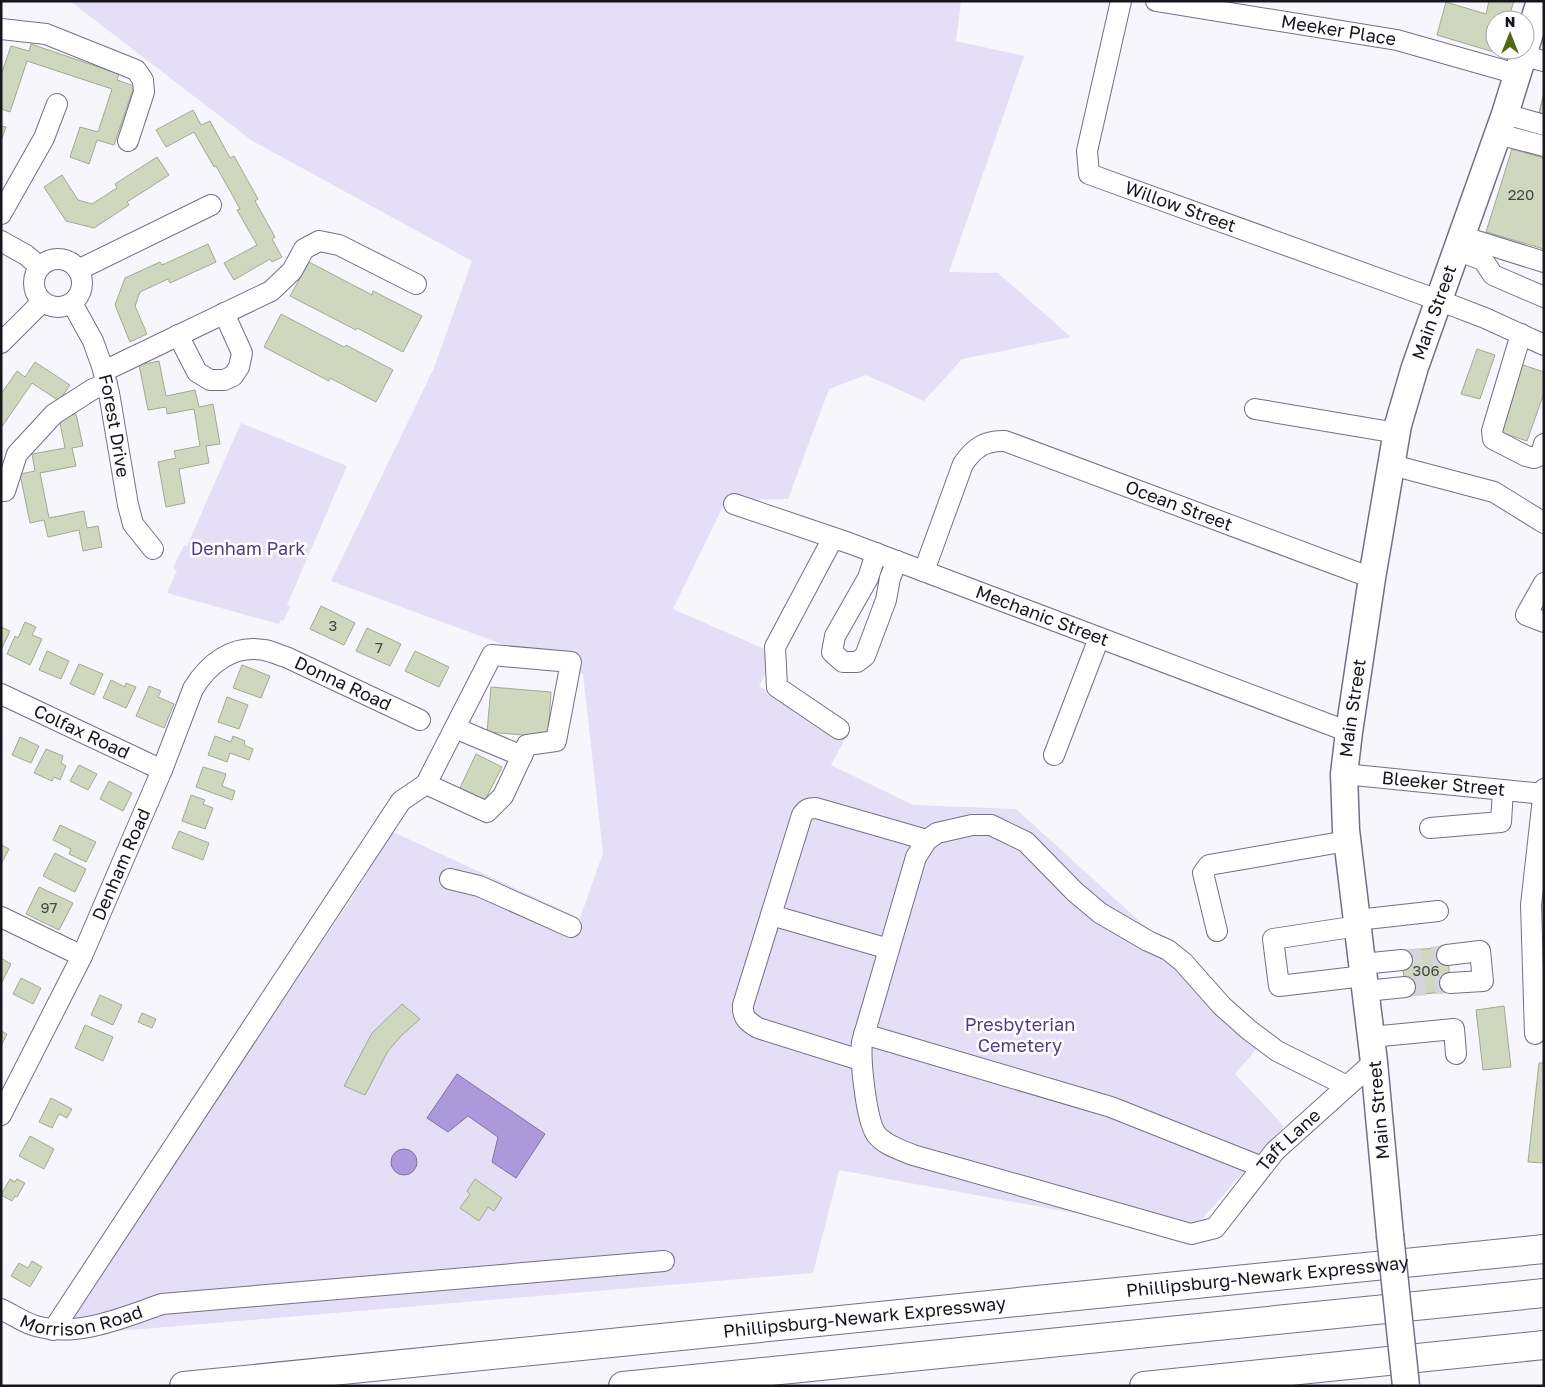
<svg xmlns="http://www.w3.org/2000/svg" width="1545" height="1387" viewBox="0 0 1545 1387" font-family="'Golos Text',sans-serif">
  <rect width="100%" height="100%" fill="#f7f6fc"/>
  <path fill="#e4def7" d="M 70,1 L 961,1 L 956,41 L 1024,56 L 949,272 L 998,273 L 1071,337 L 962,359 L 924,401 L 866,375 L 829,389 L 788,499 L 726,500 L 673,609 L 776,654 L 759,686 L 845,739 L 831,765 L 913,805 L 1016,809 L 1267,1037 L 1235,1074 L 1284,1126 L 1189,1234 L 839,1170 L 813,1273 L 58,1336 L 353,896 L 393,832 L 580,918 L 603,853 L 583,674 L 331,581 L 434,368 L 472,261 L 251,140 Z
    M 241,423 L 347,466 L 287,605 L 290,607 L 283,621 L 280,620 L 279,624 L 167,593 L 177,570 L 173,568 L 184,545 L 187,546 Z"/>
  <path fill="#ac99db" stroke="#7f71a2" d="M 457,1074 L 545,1134 L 516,1178 L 492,1162 L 498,1137 L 468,1116 L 448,1132 L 427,1118 Z
    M391 1162a13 13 0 1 1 26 0a13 13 0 1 1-26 0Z"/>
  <path fill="#cfd8be" stroke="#a1aa92" d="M 1489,1 L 1514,1 L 1508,20 L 1495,20 L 1495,50 L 1498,50 L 1497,53 L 1437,35 L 1446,2 L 1486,14 Z
    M 31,44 L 119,74 L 117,80 L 134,86 L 114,145 L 97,140 L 89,164 L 70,157 L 80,127 L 98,132 L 112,89 L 27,61 L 10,112 L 1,109 L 1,75 L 11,46 L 29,51 Z
    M 1544,93 L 1544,114 L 1539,113 Z
    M 1544,93 L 1544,114 L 1539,113 Z
    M 193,110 L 201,125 L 210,121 L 230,158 L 234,156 L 258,199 L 255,201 L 275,237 L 272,239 L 282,257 L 272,262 L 270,259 L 234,280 L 224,263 L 257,245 L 237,210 L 240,209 L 216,166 L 214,167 L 194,132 L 166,147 L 156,130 Z
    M 1,126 L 6,127 L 1,141 Z
    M 1512,149 L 1544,158 L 1544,249 L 1486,232 Z
    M 157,157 L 169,175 L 127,202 L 129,205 L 94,228 L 66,221 L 44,187 L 62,175 L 78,200 L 92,204 L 117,188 L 115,184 Z
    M 208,244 L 216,262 L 170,283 L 168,279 L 140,292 L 135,306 L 147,334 L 130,342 L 115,305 L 125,278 L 160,262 L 162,265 Z
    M 309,262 L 372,295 L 373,291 L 422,316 L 403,352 L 357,328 L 356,330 L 290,296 Z
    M 281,314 L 344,347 L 346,345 L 393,370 L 376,402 L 330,378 L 329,381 L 264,347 Z
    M 1477,349 L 1495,355 L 1480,399 L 1461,394 Z
    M 159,361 L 166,396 L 195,390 L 199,407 L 213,404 L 220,444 L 206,446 L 209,463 L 179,469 L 185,503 L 166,507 L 158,462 L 176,458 L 174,451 L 200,446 L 194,409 L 167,414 L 166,407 L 148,410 L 139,365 Z
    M 35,362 L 70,385 L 59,401 L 32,383 L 1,428 L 1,394 L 17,371 L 25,377 Z
    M 1520,364 L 1544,372 L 1544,393 L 1527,441 L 1497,431 Z
    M 76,414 L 83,446 L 72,448 L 76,466 L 40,473 L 49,518 L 84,511 L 87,528 L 98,526 L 102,547 L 83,551 L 79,530 L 48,537 L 44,520 L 30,523 L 20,474 L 35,471 L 32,454 L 65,448 L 59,418 Z
    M 321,606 L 355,623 L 344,645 L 310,629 Z
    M 25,622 L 36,627 L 32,635 L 42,639 L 30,665 L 7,654 L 15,636 L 18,638 Z
    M 1,627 L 10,631 L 2,648 L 1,648 Z
    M 367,628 L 401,644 L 390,666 L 356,651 Z
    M 47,651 L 69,661 L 61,679 L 39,670 Z
    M 415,651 L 449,667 L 439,687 L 405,671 Z
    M 79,664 L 103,674 L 94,695 L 70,684 Z
    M 242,665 L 270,676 L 261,698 L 233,688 Z
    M 111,680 L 125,687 L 126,683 L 136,687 L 126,708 L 103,698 Z
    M 149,686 L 161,691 L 158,697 L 174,704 L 164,728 L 136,716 Z
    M 491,687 L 551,692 L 548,737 L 487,732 Z
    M 227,697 L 248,705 L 239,729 L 218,722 Z
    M 215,736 L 231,742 L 233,736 L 245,741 L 244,745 L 253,749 L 249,760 L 230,753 L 227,762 L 208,755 Z
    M 20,737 L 39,746 L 31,763 L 12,755 Z
    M 46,749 L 63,756 L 61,763 L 66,766 L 60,780 L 54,777 L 52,781 L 34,773 Z
    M 476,754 L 502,767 L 484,802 L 459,790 Z
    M 79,765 L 97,774 L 88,790 L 70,781 Z
    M 203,767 L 226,774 L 222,786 L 235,791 L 232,800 L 196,787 Z
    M 109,781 L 132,793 L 123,811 L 100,799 Z
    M 191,795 L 205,800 L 203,804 L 213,808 L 205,829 L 182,821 Z
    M 60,825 L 96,842 L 86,862 L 69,854 L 71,849 L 53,840 Z
    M 179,831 L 209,843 L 203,860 L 172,848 Z
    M 1,845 L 9,849 L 1,864 Z
    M 55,853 L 86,869 L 75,892 L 43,876 Z
    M 39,887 L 73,903 L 59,930 L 26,914 Z
    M 1447,947 L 1451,991 L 1406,996 L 1401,951 Z
    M 1,958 L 11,964 L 2,982 L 1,982 Z
    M 21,978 L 41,988 L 33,1004 L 13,994 Z
    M 100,995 L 122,1005 L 113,1025 L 91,1015 Z
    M 402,1004 L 420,1019 L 402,1035 L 388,1051 L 365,1095 L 344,1086 L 372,1033 Z
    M 1504,1006 L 1511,1067 L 1483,1070 L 1476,1010 Z
    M 142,1013 L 156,1019 L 152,1028 L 138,1022 Z
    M 85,1025 L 113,1037 L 103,1061 L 75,1048 Z
    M 1,1031 L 7,1034 L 1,1046 Z
    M 1539,1063 L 1544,1063 L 1544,1163 L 1528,1162 Z
    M 51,1098 L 72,1109 L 67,1118 L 59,1114 L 52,1128 L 39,1122 Z
    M 30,1136 L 54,1149 L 44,1169 L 19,1156 Z
    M 10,1179 L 15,1182 L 17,1179 L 25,1183 L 17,1197 L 15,1196 L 12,1201 L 1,1195 Z
    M 475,1179 L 502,1198 L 494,1211 L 488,1207 L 479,1221 L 460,1208 L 470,1194 L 467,1191 Z
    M 32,1261 L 42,1267 L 30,1287 L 11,1276 L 19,1263 L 28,1268 Z"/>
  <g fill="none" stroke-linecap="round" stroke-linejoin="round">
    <path stroke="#d5d4db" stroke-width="20" stroke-dasharray="20 10" stroke-linecap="butt" d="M 1402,960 L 1447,955
      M 1405,987 L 1450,983"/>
    <g stroke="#756f86" stroke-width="22">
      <g id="minor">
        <path id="s1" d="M 1121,1 L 1087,151 L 1089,174 L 1438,300 L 1485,318 L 1544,345"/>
        <path id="s2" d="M 1156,1 L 1397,40 L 1517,74"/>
        <path d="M 1,29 L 46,34 L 136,70 L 143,80 L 144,92 L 128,141"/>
        <path d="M 1523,56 L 1544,61"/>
        <path d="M 1505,114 L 1544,125"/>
        <path d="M 1498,134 L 1544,146"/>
        <path d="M 1,214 L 44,138 L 57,104"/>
        <path d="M 1461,236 L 1544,262"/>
        <path d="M 1,241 L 26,255 L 40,267"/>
        <path d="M 1456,250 L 1483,260 L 1493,275 L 1544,297"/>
        <circle cx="58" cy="283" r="24"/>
        <path d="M 78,270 L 211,205"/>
        <path id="s3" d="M 72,303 L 93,341 L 102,366 L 109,393 L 128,505 L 133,524 L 153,549"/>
        <path d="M 1521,334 L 1492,431 L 1493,439 L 1526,456 L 1534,458 L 1541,455 L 1544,444"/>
        <path d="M 178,335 L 197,372 L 210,380 L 224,380 L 233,376 L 239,367 L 242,353 L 224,313"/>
        <path d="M 1,343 L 42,302"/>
        <path d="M 104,371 L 271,291 L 292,271 L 304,249 L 319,241 L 339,245 L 416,284"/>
        <path d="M 1255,409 L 1397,433"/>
        <path d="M 1392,465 L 1494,492 L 1544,523"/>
        <path d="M 1,490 L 5,491 L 17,454 L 54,414 L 93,389 L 107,384"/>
        <path id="s4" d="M 734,504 L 849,543 L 1349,732"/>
        <path d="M 833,538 L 775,647 L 777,687 L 839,729"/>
        <path d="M 876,553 L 868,578 L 835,636 L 832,652 L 843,662 L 857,662 L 865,656 L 886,600 L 890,578 L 897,561"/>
        <path id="s5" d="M 924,571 L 963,464 C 974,448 985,440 1005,441 L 1372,578"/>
        <path d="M 1544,583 L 1526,615 L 1544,622"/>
        <path id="s6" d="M 1,694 L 162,770"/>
        <path d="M 455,728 L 522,756"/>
        <path d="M 1054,755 L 1099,638"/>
        <path id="s7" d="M 1344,774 L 1544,794"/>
        <path d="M 1430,828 L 1501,822 L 1503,790"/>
        <path d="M 450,879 L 479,886 L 571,927"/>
        <path d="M 771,915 L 889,949"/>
        <path d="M 1,917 L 82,956"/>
        <path d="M 1357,920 L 1438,911"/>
        <path d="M 1358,926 L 1273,939 L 1279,986 L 1364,976"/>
        <path d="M 1217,931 L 1203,873 L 1209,865 L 1347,841"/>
        <path d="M 1447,955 L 1480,951 L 1483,981 L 1450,983"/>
        <path d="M 1362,964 L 1402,960"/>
        <path d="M 1366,991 L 1405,987"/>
        <path d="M 864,1034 L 1111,1107 L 1262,1167"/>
        <path d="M 1535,1034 L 1531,905 L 1544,789"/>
        <path d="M 1371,1037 L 1454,1029 L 1456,1054"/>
        <path d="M 860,1060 L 758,1028 C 748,1022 742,1018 743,1005 L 802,815 C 806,809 809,808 816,808 L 927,840"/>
        <path id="s8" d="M 1347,1086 L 1277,1051 L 1249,1030 L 1222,1006 L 1183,962 L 1168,950 L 1148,941 L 1100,913 L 1075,892 L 1026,842 L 991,825 L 972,825 L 937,833 L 927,840 L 916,857 L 862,1042 C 860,1060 866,1119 876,1134 C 884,1145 901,1150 913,1155 L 1191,1234 L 1215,1228 L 1275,1151 L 1374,1062"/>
        <path id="s9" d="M 1,1115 L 82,956 L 162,770 L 193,689 C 208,664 233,644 264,650 C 271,651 279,655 286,657 L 420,720"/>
        <path id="s10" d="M 1,1309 C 12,1314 24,1323 36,1326 C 77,1338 124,1317 162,1304 L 664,1261"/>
        <path d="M 53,1330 L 401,801 L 426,784 L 492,655 L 571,662 L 556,741 L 527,745 L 503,796 L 487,812 L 426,784"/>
      </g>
    </g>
    <g stroke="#756f86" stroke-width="29">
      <g id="major">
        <path d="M 1525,49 L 1540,1"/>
        <path id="s11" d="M 1390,1235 L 1374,1062 L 1346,830 L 1344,774 L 1349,732 L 1372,578 L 1398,425 L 1415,367 L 1505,114 L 1525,50"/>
      </g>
    </g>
    <g stroke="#756f86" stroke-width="30">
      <g id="highway">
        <path id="s12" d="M 184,1386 L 1544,1249"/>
        <path d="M 623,1386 L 1544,1293"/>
        <path d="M 1144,1386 L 1544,1345"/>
      </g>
    </g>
    <use href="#minor" stroke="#fff" stroke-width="20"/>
    <use href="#major" stroke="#fff" stroke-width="26"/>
    <use href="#highway" stroke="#fff" stroke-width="28"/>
    <g stroke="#756f86" stroke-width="29" stroke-linecap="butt">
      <path id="major-bridge" d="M 1390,1235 L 1406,1386"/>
    </g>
    <use href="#major-bridge" stroke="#fff" stroke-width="26"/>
  </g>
  <g text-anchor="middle" stroke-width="5" stroke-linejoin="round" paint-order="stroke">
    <g font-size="15" fill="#454646">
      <text x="1521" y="200">220</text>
      <text x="333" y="631">3</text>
      <text x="379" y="653">7</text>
      <text x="49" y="913">97</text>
      <text x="1426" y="976">306</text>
    </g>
    <g font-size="18" fill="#17151e" stroke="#fff">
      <text dy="6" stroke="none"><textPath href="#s2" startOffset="185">Meeker Place</textPath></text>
      <text dy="6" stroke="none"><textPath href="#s1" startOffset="274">Willow Street</textPath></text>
      <text dy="6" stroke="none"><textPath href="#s11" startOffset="935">Main Street</textPath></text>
      <text dy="6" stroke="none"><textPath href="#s3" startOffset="131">Forest Drive</textPath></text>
      <text dy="6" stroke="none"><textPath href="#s5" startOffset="350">Ocean Street</textPath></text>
      <text dy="6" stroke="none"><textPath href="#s4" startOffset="328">Mechanic Street</textPath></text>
      <text dy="6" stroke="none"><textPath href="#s9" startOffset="640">Donna Road</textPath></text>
      <text dy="6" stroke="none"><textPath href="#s11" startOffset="530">Main Street</textPath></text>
      <text dy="6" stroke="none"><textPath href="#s6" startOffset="89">Colfax Road</textPath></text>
      <text dy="6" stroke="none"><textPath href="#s7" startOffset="100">Bleeker Street</textPath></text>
      <text dy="6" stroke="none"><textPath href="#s9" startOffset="278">Denham Road</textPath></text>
      <text transform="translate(1379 1110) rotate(-95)" y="6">Main Street</text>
      <text dy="6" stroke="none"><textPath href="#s8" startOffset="1292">Taft Lane</textPath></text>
      <text dy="6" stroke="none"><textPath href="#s12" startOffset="1089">Phillipsburg-Newark Expressway</textPath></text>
      <text dy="6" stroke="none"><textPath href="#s10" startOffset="85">Morrison Road</textPath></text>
      <text dy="6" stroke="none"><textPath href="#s12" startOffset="684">Phillipsburg-Newark Expressway</textPath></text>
    </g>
    <g font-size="18" fill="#553987" stroke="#fff">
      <text x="248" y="555">Denham Park</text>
      <text x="1020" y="1031">Presbyterian<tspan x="1020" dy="21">Cemetery</tspan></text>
    </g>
  </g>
  <rect width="1545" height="1387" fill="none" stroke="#17151e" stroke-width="5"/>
  <g transform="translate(1510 35)"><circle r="24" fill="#ffffff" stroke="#a2a1a5"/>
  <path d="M0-4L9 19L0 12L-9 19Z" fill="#516715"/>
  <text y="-8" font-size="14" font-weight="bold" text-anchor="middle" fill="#17151e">N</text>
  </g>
</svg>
